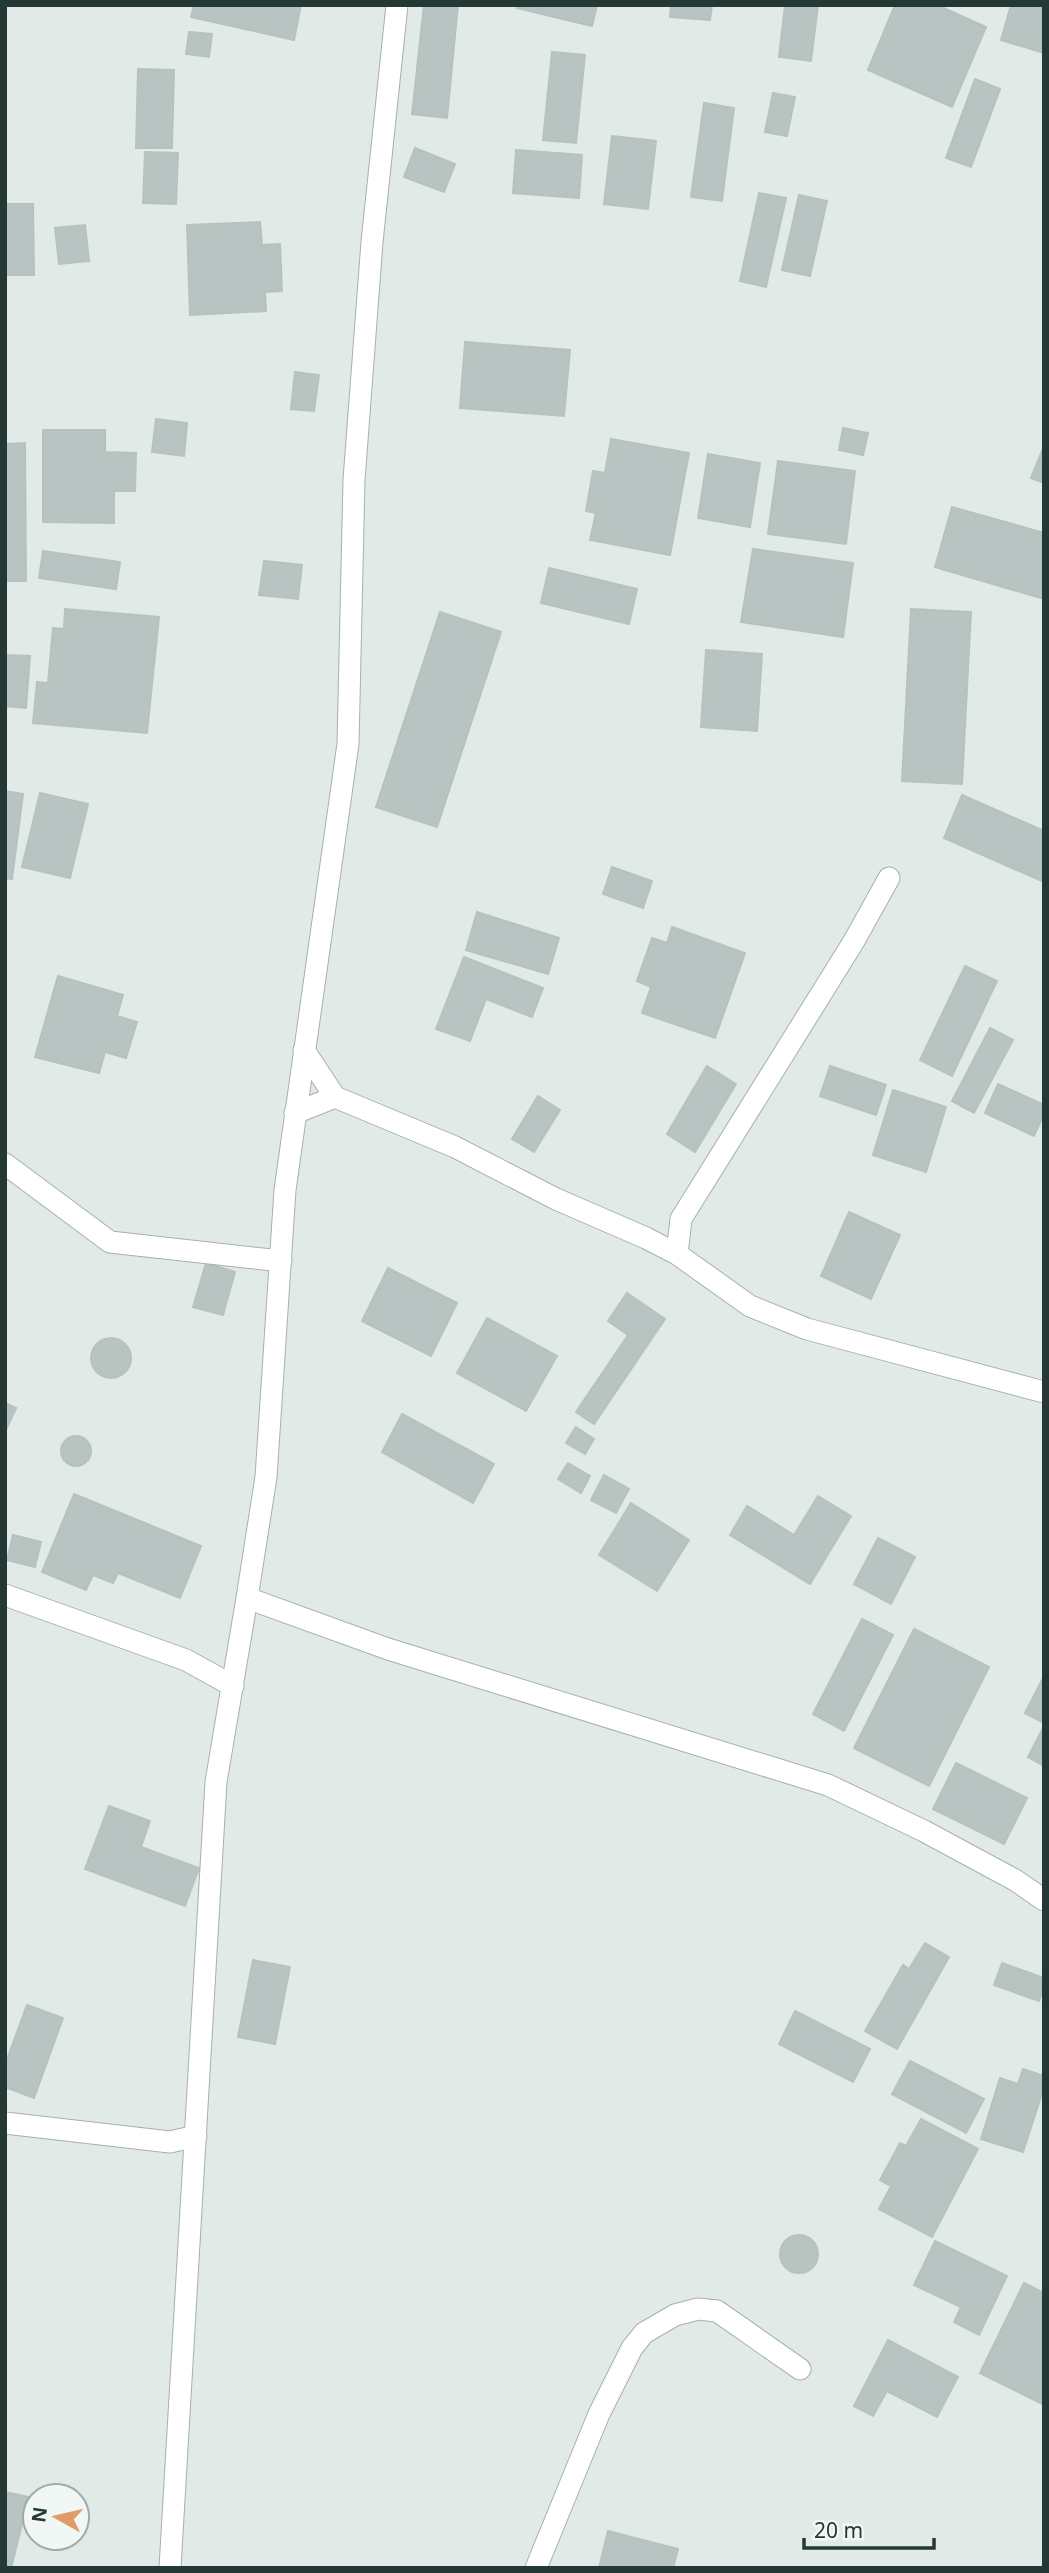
<svg xmlns="http://www.w3.org/2000/svg" width="1049" height="2573" viewBox="0 0 1049 2573" font-family="'Noto Sans',sans-serif">
  <rect width="100%" height="100%" fill="#e1eae7"/>
  <path fill="#b7c4c1" stroke="#b5c3bf" stroke-width="2" d="M 194,5 L 301,5 L 294,40 L 191,17 Z
    M 424,5 L 458,5 L 447,118 L 412,114 Z
    M 518,5 L 597,5 L 592,26 L 517,8 Z
    M 671,5 L 712,5 L 710,20 L 670,17 Z
    M 785,5 L 818,5 L 811,61 L 779,57 Z
    M 895,5 L 937,5 L 986,27 L 952,107 L 868,70 Z
    M 1011,5 L 1044,5 L 1044,53 L 1001,40 Z
    M 189,32 L 212,34 L 209,57 L 186,54 Z
    M 552,52 L 585,55 L 576,143 L 543,140 Z
    M 138,69 L 174,70 L 172,148 L 136,148 Z
    M 975,79 L 1000,89 L 971,167 L 946,158 Z
    M 773,93 L 795,97 L 787,136 L 765,132 Z
    M 704,103 L 734,108 L 722,201 L 691,197 Z
    M 612,136 L 656,141 L 648,209 L 604,204 Z
    M 415,148 L 455,164 L 444,192 L 404,177 Z
    M 516,150 L 582,155 L 579,198 L 513,193 Z
    M 145,152 L 178,153 L 176,204 L 143,203 Z
    M 759,193 L 786,198 L 766,287 L 740,281 Z
    M 799,195 L 827,201 L 810,276 L 782,270 Z
    M 5,204 L 33,204 L 34,275 L 5,275 Z
    M 260,222 L 262,245 L 280,244 L 282,291 L 265,292 L 266,311 L 190,315 L 187,225 Z
    M 85,225 L 89,261 L 59,264 L 55,228 Z
    M 465,342 L 570,350 L 564,416 L 460,408 Z
    M 295,372 L 319,375 L 314,411 L 291,409 Z
    M 156,419 L 187,423 L 184,456 L 152,452 Z
    M 843,428 L 868,433 L 863,455 L 839,450 Z
    M 43,430 L 105,430 L 105,452 L 136,453 L 135,491 L 114,491 L 114,523 L 43,522 Z
    M 611,439 L 689,453 L 670,555 L 590,540 L 596,513 L 586,511 L 593,471 L 605,473 Z
    M 25,443 L 26,581 L 5,581 L 5,444 Z
    M 1044,446 L 1044,483 L 1031,478 Z
    M 708,454 L 760,463 L 750,527 L 698,518 Z
    M 778,461 L 855,471 L 846,544 L 768,534 Z
    M 952,507 L 1044,533 L 1044,599 L 935,567 Z
    M 753,549 L 853,563 L 843,637 L 741,622 Z
    M 43,551 L 120,562 L 116,589 L 39,578 Z
    M 264,561 L 302,565 L 298,599 L 259,595 Z
    M 549,568 L 637,589 L 629,624 L 541,603 Z
    M 65,609 L 159,617 L 147,733 L 33,723 L 37,682 L 48,683 L 53,628 L 64,629 Z
    M 911,609 L 971,612 L 962,784 L 902,781 Z
    M 440,612 L 501,632 L 437,827 L 376,807 Z
    M 706,650 L 762,654 L 757,731 L 701,727 Z
    M 5,655 L 30,656 L 26,708 L 5,706 Z
    M 5,791 L 23,794 L 12,879 L 5,878 Z
    M 40,793 L 88,804 L 70,878 L 22,867 Z
    M 962,795 L 1044,831 L 1044,882 L 944,838 Z
    M 612,867 L 652,881 L 643,908 L 603,894 Z
    M 477,912 L 559,938 L 548,974 L 466,950 Z
    M 672,927 L 745,953 L 715,1038 L 642,1013 L 651,987 L 637,981 L 652,938 L 667,943 Z
    M 464,957 L 543,988 L 532,1017 L 486,999 L 470,1041 L 436,1029 Z
    M 965,966 L 997,981 L 952,1076 L 920,1060 Z
    M 58,976 L 123,995 L 117,1016 L 137,1022 L 126,1058 L 105,1052 L 99,1073 L 35,1057 Z
    M 990,1028 L 1013,1040 L 974,1113 L 952,1101 Z
    M 707,1066 L 736,1084 L 695,1152 L 667,1134 Z
    M 830,1066 L 886,1085 L 876,1115 L 820,1096 Z
    M 998,1084 L 1044,1105 L 1044,1114 L 1034,1136 L 985,1113 Z
    M 893,1090 L 946,1107 L 926,1172 L 873,1155 Z
    M 538,1096 L 560,1110 L 534,1152 L 512,1139 Z
    M 849,1212 L 900,1235 L 871,1299 L 821,1276 Z
    M 206,1263 L 235,1272 L 223,1315 L 193,1307 Z
    M 388,1268 L 457,1303 L 431,1356 L 362,1321 Z
    M 627,1293 L 665,1319 L 594,1424 L 576,1412 L 628,1335 L 608,1321 Z
    M 487,1318 L 557,1356 L 526,1411 L 457,1373 Z
    M91 1358a20 20 0 1 1 40 0a20 20 0 1 1-40 0Z
    M 5,1403 L 16,1408 L 5,1432 Z
    M 402,1414 L 494,1464 L 473,1503 L 382,1452 Z
    M 576,1427 L 594,1439 L 585,1454 L 566,1443 Z
    M61 1451a15 15 0 1 1 30 0a15 15 0 1 1-30 0Z
    M 568,1463 L 590,1476 L 581,1493 L 558,1479 Z
    M 604,1475 L 629,1489 L 616,1513 L 591,1500 Z
    M 74,1494 L 201,1546 L 180,1598 L 118,1573 L 113,1583 L 93,1575 L 86,1590 L 42,1572 Z
    M 818,1496 L 851,1516 L 810,1584 L 730,1535 L 747,1506 L 794,1535 Z
    M 631,1503 L 689,1540 L 657,1591 L 599,1555 Z
    M 13,1535 L 41,1542 L 35,1567 L 7,1560 Z
    M 878,1538 L 915,1557 L 891,1604 L 854,1584 Z
    M 862,1619 L 893,1635 L 844,1731 L 813,1714 Z
    M 914,1629 L 989,1667 L 929,1786 L 854,1748 Z
    M 1042,1680 L 1044,1681 L 1044,1723 L 1025,1713 Z
    M 1044,1726 L 1044,1766 L 1028,1757 Z
    M 956,1763 L 1027,1798 L 1004,1844 L 933,1809 Z
    M 109,1806 L 150,1821 L 141,1847 L 199,1868 L 185,1906 L 85,1869 Z
    M 925,1943 L 949,1957 L 897,2049 L 865,2031 L 903,1965 L 909,1969 Z
    M 253,1960 L 290,1967 L 275,2044 L 238,2037 Z
    M 1002,1963 L 1044,1978 L 1044,1987 L 1039,2001 L 994,1985 Z
    M 27,2005 L 63,2018 L 34,2098 L 5,2087 L 5,2065 Z
    M 795,2011 L 870,2049 L 853,2082 L 779,2044 Z
    M 910,2061 L 984,2099 L 966,2133 L 892,2094 Z
    M 1023,2069 L 1044,2076 L 1044,2087 L 1023,2152 L 981,2139 L 1000,2078 L 1018,2084 Z
    M 921,2119 L 978,2149 L 932,2237 L 879,2209 L 891,2186 L 880,2180 L 900,2143 L 906,2146 Z
    M780 2254a19 19 0 1 1 38 0a19 19 0 1 1-38 0Z
    M 935,2241 L 1007,2276 L 979,2335 L 954,2322 L 961,2307 L 914,2285 Z
    M 1024,2283 L 1044,2293 L 1044,2405 L 980,2373 Z
    M 888,2340 L 958,2377 L 937,2417 L 887,2391 L 873,2416 L 854,2406 Z
    M 5,2492 L 29,2497 L 11,2568 L 5,2568 Z
    M 608,2531 L 678,2549 L 673,2568 L 599,2568 Z"/>
  <g fill="none" stroke-linecap="round" stroke-linejoin="round">
    <g stroke="#a5b1ae" stroke-width="23">
      <path id="minor" d="M 397,5 L 372,242 L 354,480 L 348,744 L 285,1190 L 266,1477 L 247,1598 L 388,1649 L 828,1785 L 924,1831 L 1015,1880 L 1044,1900
        M 304,1050 L 335,1097 L 455,1147 L 556,1199 L 646,1238 L 677,1254 L 750,1306 L 807,1329 L 1044,1392
        M 295,1113 L 335,1097
        M 5,1164 L 110,1242 L 281,1261
        M 677,1254 L 681,1219 L 854,941 L 889,878
        M 5,1595 L 186,1660 L 233,1686
        M 5,2123 L 170,2142 L 196,2136
        M 170,2568 L 216,1782 L 247,1598
        M 536,2568 L 599,2414 L 632,2348 L 644,2333 L 675,2315 L 698,2309 L 717,2311 L 800,2369"/>
    </g>
    <use href="#minor" stroke="#fff" stroke-width="21"/>
  </g>
  <rect width="1049" height="2573" fill="none" stroke="#243836" stroke-width="14"/>
  <g transform="translate(56 2517) rotate(278)"><circle r="33" fill="#f1f7f5" stroke="#9faba9" stroke-width="2"/>
  <path d="M0-5L12 26L0 18L-12 26Z" fill="#e09b69"/>
  <text y="-10" font-size="19" font-weight="bold" text-anchor="middle" fill="#243836">N</text>
  </g>
  <path d="M804 2538v10h130v-10" fill="none" stroke="#243836" stroke-width="3.5"/>
  <text x="814" y="2538" font-size="21" fill="#243836" stroke="#f1f7f5" stroke-width="5" paint-order="stroke">20 m</text>
</svg>
